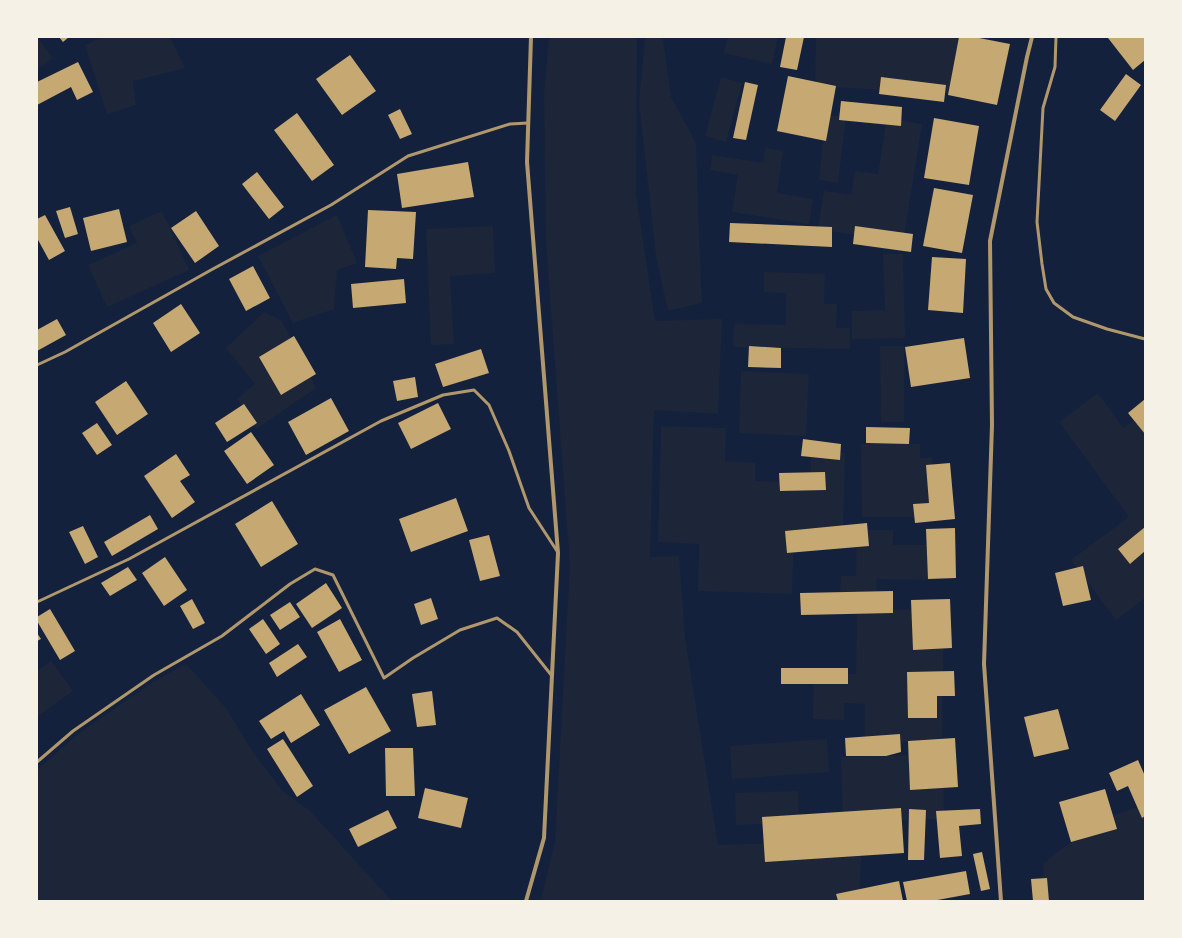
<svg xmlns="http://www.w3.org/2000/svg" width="1182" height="938" viewBox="0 0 1182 938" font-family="Roboto,sans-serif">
  <rect width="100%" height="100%" fill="#14213d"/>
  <path fill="#1d2539" d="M 37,37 L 53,58 L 37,70 Z
    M 102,37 L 170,37 L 185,68 L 133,81 L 136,105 L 107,114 L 85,45 Z
    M 549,37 L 637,37 L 636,194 L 655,321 L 722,319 L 718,414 L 654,410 L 650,557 L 679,556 L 685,638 L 718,845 L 862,840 L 859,901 L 541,901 L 555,841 L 570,566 L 546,242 L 544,90 Z
    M 645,37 L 663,37 L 665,54 L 671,97 L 696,143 L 698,211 L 702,303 L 668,311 L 656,256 L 639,102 Z
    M 728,37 L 778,37 L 772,64 L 724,53 Z
    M 816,37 L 964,37 L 954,94 L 815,86 Z
    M 721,77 L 742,83 L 726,142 L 705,136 Z
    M 826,115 L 846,117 L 838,183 L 819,180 Z
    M 887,118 L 922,124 L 903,243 L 818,229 L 824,191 L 851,195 L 855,171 L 878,174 Z
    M 765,148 L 783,151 L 777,193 L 813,199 L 809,224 L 732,212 L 738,175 L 710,170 L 712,155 L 763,163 Z
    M 162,211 L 189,270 L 107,307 L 88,265 L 137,243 L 129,226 Z
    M 337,215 L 357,263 L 337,270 L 334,309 L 293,323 L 258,256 Z
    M 493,226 L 495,273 L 450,276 L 454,344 L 431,345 L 426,229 Z
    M 883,254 L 903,254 L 905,338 L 852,339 L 852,311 L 885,310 Z
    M 764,272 L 825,274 L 824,304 L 837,304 L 836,328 L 850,328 L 850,349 L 733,347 L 734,324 L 786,325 L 786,293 L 764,292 Z
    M 264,312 L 282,321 L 316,388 L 256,429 L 237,399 L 255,384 L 226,348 Z
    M 880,346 L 904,346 L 904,422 L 881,422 Z
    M 741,371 L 809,374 L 806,436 L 739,433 Z
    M 1098,393 L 1123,428 L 1144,412 L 1145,414 L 1145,598 L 1116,620 L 1071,560 L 1129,517 L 1059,422 Z
    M 661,426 L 726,428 L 725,461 L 755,463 L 755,481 L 810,483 L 811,453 L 845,453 L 843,534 L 794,533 L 792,594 L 698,591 L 699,544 L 658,542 Z
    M 861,444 L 920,444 L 920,458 L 932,458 L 933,517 L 862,517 Z
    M 857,530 L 893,530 L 893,545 L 933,545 L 932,580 L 877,579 L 876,596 L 840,596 L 841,576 L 856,576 Z
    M 857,609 L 944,610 L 942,743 L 865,741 L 865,704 L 844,703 L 844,720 L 813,719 L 814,673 L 856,674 Z
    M 51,661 L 73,691 L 37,717 L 37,671 Z
    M 186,664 L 226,708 L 254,754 L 283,791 L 309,810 L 392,901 L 37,901 L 37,770 L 78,734 L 153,682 Z
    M 827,739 L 829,772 L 732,779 L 730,746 Z
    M 943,754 L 944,819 L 843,821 L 841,757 Z
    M 798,791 L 799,823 L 736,825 L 735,793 Z
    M 1145,805 L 1145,901 L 1040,901 L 1044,863 L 1100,819 Z"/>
  <path fill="#c6a872" d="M 59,37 L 69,37 L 63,42 Z
    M 786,37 L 804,37 L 797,70 L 780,67 Z
    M 959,37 L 974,37 L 1010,44 L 997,105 L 948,95 Z
    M 1109,37 L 1145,37 L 1145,60 L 1133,70 L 1108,38 Z
    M 350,55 L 376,91 L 342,115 L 316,79 Z
    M 78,62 L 93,92 L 77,100 L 71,87 L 37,105 L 37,82 Z
    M 1126,74 L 1141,85 L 1115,121 L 1100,110 Z
    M 788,76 L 836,86 L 826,141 L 777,131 Z
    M 881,77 L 946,85 L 944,102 L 879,94 Z
    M 745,82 L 758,85 L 746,140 L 733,138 Z
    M 841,101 L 902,107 L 901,126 L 839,120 Z
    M 400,109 L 412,134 L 400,139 L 388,115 Z
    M 297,113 L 334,165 L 312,181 L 274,130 Z
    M 934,118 L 979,126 L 969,185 L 924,178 Z
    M 468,162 L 474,197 L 402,208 L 397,174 Z
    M 257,172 L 284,207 L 269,219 L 242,184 Z
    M 934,188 L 973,195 L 962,253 L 923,246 Z
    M 70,207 L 78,234 L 65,238 L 56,211 Z
    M 119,209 L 127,242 L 91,251 L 83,218 Z
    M 368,210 L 416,212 L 413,259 L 397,258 L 396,269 L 365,267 Z
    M 196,211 L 219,246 L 195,263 L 171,228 Z
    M 45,215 L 65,251 L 49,260 L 37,238 L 37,219 Z
    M 730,223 L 832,227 L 832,247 L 729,242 Z
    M 855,226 L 913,234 L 911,252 L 853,244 Z
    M 932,257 L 966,259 L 963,313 L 928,310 Z
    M 253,266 L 270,298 L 246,311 L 229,279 Z
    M 404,279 L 406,303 L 353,308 L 351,284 Z
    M 181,304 L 200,333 L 171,352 L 153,323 Z
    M 57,319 L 66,335 L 37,351 L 37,330 Z
    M 294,336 L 316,374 L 281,395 L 259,357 Z
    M 964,338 L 970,378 L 911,387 L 905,347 Z
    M 749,346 L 781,348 L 781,368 L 748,367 Z
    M 481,349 L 489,373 L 443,387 L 435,364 Z
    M 415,377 L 418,397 L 397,401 L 393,381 Z
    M 126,381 L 148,414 L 117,435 L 95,402 Z
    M 331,398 L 349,431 L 306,455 L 288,422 Z
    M 1145,399 L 1145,434 L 1128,413 Z
    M 438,403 L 451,429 L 411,449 L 398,423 Z
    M 244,404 L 257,423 L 227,442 L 215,423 Z
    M 97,423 L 112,445 L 97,455 L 82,433 Z
    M 866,427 L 910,428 L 909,444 L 866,443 Z
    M 251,432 L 274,465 L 247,484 L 224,451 Z
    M 803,439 L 841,444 L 840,460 L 801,456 Z
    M 176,454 L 190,475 L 180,481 L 195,502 L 172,518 L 144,476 Z
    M 950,463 L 955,519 L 915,523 L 913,504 L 929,503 L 926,465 Z
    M 825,472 L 826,490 L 780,491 L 779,473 Z
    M 456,498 L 468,531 L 411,552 L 399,519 Z
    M 272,501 L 298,544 L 261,567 L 235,524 Z
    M 150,515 L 158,529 L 112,556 L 104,542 Z
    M 867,523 L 869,546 L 787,553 L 785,531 Z
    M 83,526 L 98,557 L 85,564 L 69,532 Z
    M 1145,527 L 1145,551 L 1130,564 L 1118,549 Z
    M 955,528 L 956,578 L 928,579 L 926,529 Z
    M 489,535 L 500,576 L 480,581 L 469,540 Z
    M 165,557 L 187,590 L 164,606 L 142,573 Z
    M 1083,566 L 1091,600 L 1063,606 L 1055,573 Z
    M 128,567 L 137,580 L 110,596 L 101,583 Z
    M 326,583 L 342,608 L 312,628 L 296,604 Z
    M 893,591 L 893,613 L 801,615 L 800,593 Z
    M 431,598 L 438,619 L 421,625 L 414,604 Z
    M 192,599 L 205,623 L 193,629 L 180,606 Z
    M 950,599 L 952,648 L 913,650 L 911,600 Z
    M 290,602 L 300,617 L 280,630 L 270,615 Z
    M 50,609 L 75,651 L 60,660 L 37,621 L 37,617 Z
    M 263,619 L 280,644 L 266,654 L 249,629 Z
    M 340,619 L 362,660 L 339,672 L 317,632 Z
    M 37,633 L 41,639 L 37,641 Z
    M 298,644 L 307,657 L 277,677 L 269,663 Z
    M 781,668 L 848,668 L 848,684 L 781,684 Z
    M 954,671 L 955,696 L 937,696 L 937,718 L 908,718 L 907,672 Z
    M 366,687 L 391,731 L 349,754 L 324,710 Z
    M 432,691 L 436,725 L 417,727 L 412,694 Z
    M 301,694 L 320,725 L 291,743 L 284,731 L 271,739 L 259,721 Z
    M 1058,709 L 1069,749 L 1034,757 L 1024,717 Z
    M 900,734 L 901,752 L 886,756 L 846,756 L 845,738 Z
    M 955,738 L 958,787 L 910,790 L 908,741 Z
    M 283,739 L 313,786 L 297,797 L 267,749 Z
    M 385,748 L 413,748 L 415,796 L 386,796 Z
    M 1138,760 L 1145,776 L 1145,816 L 1142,818 L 1128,786 L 1117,791 L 1109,773 Z
    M 425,788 L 468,798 L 461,828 L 418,818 Z
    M 1105,789 L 1117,829 L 1071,842 L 1059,802 Z
    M 901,808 L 904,853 L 765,862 L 762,817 Z
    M 909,809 L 926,810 L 924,860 L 908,860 Z
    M 980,809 L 981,824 L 959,826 L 962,856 L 940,858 L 936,811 Z
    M 388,810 L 397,828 L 358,847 L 349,829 Z
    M 982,852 L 990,889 L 981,891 L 973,854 Z
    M 966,871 L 970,894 L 932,901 L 907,901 L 903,882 Z
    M 1047,878 L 1049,901 L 1033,901 L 1031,879 Z
    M 899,881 L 903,901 L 838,901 L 836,894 Z"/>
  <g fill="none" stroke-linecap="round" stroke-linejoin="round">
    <path stroke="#b1986c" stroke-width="3" d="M 1056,37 L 1055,67 L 1043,108 L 1037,222 L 1042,264 L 1046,289 L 1054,303 L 1073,317 L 1107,329 L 1145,339
      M 37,365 L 65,352 L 211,270 L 331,205 L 408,156 L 510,124 L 528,123
      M 37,602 L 129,559 L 381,421 L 443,395 L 474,390 L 489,405 L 509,451 L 529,508 L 557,551
      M 37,762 L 73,731 L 154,675 L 222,636 L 290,584 L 315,569 L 333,575 L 384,678 L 413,658 L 460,630 L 497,618 L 517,632 L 552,676"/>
    <path stroke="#b1986c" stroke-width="4" d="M 526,901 L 544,838 L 558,553 L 527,162 L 531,37
      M 1001,901 L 984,664 L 992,425 L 990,241 L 1027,57 L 1032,37"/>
  </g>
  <rect width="1182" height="938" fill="none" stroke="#f6f1e7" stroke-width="76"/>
</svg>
